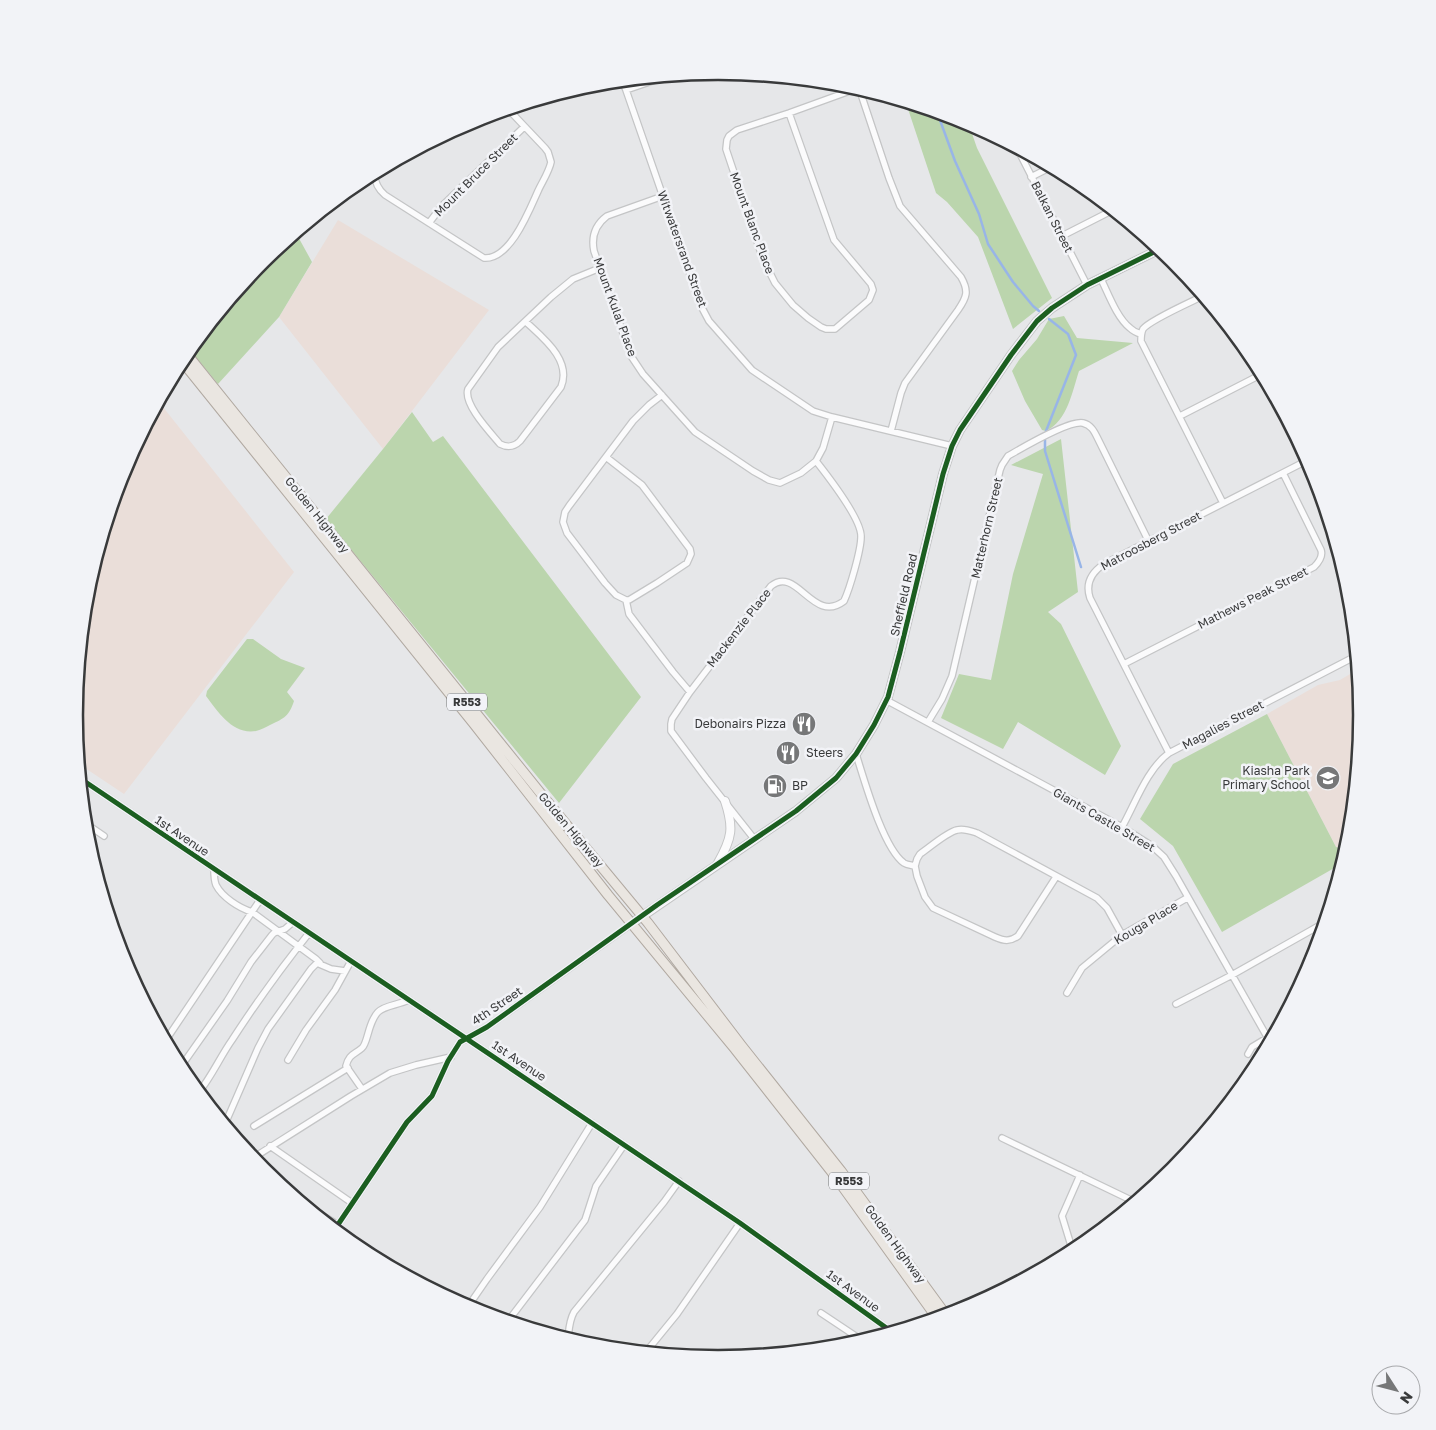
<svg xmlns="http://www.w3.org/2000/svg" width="1436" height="1430" viewBox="0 0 1436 1430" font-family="'Golos Text',sans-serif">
  <rect width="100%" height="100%" fill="#e6e7e9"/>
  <path fill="#eaded9" d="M 338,220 L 489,310 L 383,449 L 279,317 Z
    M 159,402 L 294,572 L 124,794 L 79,764 L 74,715 L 87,589 L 123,468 Z
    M 1357,670 L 1362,715 L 1349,841 L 1347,850 L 1336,847 L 1267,714 L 1318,685 L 1340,680 Z"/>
  <path fill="#bbd5ad" d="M 906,103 L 968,122 L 977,148 L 1052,298 L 1013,329 L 978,237 L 947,202 L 936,193 Z
    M 296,233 L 312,262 L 279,317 L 218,384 L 189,349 L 263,260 Z
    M 1064,316 L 1077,338 L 1133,343 L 1079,371 C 1072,392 1068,420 1046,431 L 1042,430 L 1025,401 L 1012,371 L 1019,360 L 1037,339 L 1049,319 Z
    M 412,412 L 433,442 L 443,436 L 641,697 L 559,803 L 326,519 L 383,449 Z
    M 1061,439 L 1078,592 L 1048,612 L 1061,624 L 1121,746 L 1105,775 L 1018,722 L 1003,749 L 941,718 L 959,674 L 991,680 L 1013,574 L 1043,474 L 1011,465 Z
    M 247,639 L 253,639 L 281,659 L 305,668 L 287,692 L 294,701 C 289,716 285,718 270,725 C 266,727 260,730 256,731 C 233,735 218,712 206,696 L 207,691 Z
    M 1267,714 L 1336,847 L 1347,850 L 1343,863 L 1222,932 L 1173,846 L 1140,819 L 1173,764 Z"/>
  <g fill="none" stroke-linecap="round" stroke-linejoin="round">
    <path stroke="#98b5e7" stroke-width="2.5" d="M 937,112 L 955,161 L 979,214 L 988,244 L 1013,282 L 1033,306 L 1039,311
      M 1046,431 L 1076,355 L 1068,334 L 1049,319
      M 1045,440 L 1045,451 L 1081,567"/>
    <g stroke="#c4c5c6" stroke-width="8">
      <path id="street" d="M 622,81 L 626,90 L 701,306 L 709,321 L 752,370 L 813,411 L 832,417 L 952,446
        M 859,88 L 889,178 L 900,206 L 961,277 C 969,291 967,297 958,310 L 905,383 L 901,393 L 891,431
        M 626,90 L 667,76
        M 789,113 L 834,240 L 871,284 L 873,290 L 869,300 L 835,329 L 826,329 L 821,327 L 808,318 L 793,305 L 775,283 L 763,259 L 726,149 L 727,140 L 729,136 L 737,130 L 789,113 L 858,88
        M 1017,148 L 1087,285
        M 375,172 C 374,182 378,189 385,195 L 484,258 C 510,260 529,211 538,191 C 542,182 549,172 551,162 L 548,152 L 545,148 L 508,109
        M 1031,177 L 1051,167
        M 663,196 L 607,216 C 595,225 591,236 594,251 L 631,356 L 643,374 L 695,432 L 753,471 L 769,480 L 780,483 L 801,473 L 816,461 L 823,448 L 832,417
        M 429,223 L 441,207 L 524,127
        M 1062,236 L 1113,210
        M 1101,279 C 1108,293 1117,318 1130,328 C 1133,331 1137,333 1141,334
        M 1203,296 C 1191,302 1150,320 1143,329 C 1141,333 1141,337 1141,341 L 1223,503
        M 526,322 C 543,338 572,360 561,387 L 520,441 C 514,447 508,448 500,444 C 490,432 463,404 468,389 L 498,347 L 551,297 L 573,279 L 600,268
        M 1180,416 L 1262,374
        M 606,457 L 642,485 L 690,549 L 691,554 L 687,563 L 657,583 L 629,600 L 626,600 L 616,595 L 605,583 L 567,533 L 563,522 L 565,512 L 569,506 L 633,421 L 649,405 L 662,395
        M 626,600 L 629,614 L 673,672 L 690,692
        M 1124,664 L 1314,567 C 1319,562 1323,556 1321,550 L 1283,473
        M 886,700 L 1122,827 L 1152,846 L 1164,857 L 1176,876 L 1270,1042
        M 928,722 L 942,699 L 952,676 L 1000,470 L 1002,465 L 1008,456 C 1022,448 1069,420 1083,423 C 1091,425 1094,431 1097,437 L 1148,540
        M 1169,753 L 1090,598 C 1085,583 1092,572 1104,564 L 1308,460
        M 856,754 C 864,779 883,848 904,863 C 907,865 911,865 915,866
        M 81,779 L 740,1223 L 892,1332
        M 85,823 L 104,836
        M 1122,827 C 1135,804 1147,769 1169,753 L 1356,656
        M 755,840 L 706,778 L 671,731 L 671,724 L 672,719 L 690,692 L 771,586 C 797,565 813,625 844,601 C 850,588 861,550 861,537 C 862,520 827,475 816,461
        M 214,869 C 214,874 214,880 216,885 C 222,897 239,908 252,912 L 316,959 L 320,963
        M 1056,877 L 1018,936 C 1010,942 1004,941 995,937 L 933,908 L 925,897 L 917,876 L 915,866 L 917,859 L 920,854 C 929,848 947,832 957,830 C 964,828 971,831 977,833 L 1097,898 L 1107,908 L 1122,935
        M 1067,993 L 1082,968 L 1122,935 L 1187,898
        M 1176,1004 L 1232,975 L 1324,923
        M 166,1040 L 260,900
        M 1248,1054 L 1252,1047 L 1267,1038
        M 288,1060 L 306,1030 L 335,990 L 351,961
        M 180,1068 L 227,1001 L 251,962 L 272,935 L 274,933 L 285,929 L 293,922
        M 362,1089 L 346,1066 C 349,1054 354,1055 362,1048 C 368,1043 368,1022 378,1012 C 385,1005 399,1005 408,1000
        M 199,1092 C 212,1076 220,1057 232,1040 C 256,1003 282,967 309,933
        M 225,1124 L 258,1048 L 268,1029 L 311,969 L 317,963 L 331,969 L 345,971
        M 254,1126 L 348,1068
        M 1002,1138 L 1135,1202
        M 270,1146 L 352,1203
        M 253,1158 L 351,1096 L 390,1073 L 416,1065 L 451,1057
        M 305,1205 L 338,1225
        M 335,1229 L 407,1122 L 432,1096 L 448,1061 L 460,1042 L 487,1027 L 631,924
        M 1073,1252 L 1062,1216 L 1080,1175
        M 467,1308 L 487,1279 L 540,1207 L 592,1123
        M 821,1313 L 863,1341
        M 508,1321 L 585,1220 L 596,1186 L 624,1145
        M 568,1339 C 569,1329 569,1321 574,1312 L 664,1202 L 679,1181
        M 646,1352 L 677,1314 L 740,1223"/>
    </g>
    <g stroke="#c4c5c6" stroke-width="10">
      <path id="secondary" d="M 718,863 C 732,838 734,828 725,801
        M 631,924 L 796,811 L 836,778 L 856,754 L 874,725 L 888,697 L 900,652 L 943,474 L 952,446 L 960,430 L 1011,355 L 1037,321 L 1052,308 L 1087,285 L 1160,249"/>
    </g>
    <g stroke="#b1a9a1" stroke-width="11">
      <path id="primary" d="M 186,353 L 546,800 L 648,923 L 741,1045 L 841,1171 L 946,1315
        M 181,360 L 474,724 L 608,895 L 735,1049 L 835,1176 L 937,1318"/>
    </g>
    <use href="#street" stroke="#fbfbfc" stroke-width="5.5"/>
    <use href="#secondary" stroke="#fbfbfc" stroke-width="8"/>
    <use href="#primary" stroke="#eae6e1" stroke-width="9"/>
    <g stroke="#f2f3f7" stroke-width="8">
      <path id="cycleway" d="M 81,779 L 740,1223 L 892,1332
        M 335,1229 L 407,1122 L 432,1096 L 448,1061 L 460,1042 L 487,1027 L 657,905 L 796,811 L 836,778 L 856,754 L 874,725 L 888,697 L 900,652 L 943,474 L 952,446 L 960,430 L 1011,355 L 1037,321 L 1052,308 L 1087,285 L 1160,249"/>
    </g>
    <use href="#cycleway" stroke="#1b5e20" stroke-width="5"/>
  </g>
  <defs>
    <g id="restaurant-disc" transform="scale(1.25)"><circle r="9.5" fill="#767778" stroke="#f2f3f7"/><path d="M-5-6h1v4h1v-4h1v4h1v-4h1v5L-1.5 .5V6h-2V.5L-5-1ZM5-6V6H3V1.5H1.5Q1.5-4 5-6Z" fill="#fff"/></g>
    <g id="school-disc" transform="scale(1.25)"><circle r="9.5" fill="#767778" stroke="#f2f3f7"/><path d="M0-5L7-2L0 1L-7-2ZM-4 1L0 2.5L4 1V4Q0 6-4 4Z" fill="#fff"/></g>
    <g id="fuel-disc" transform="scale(1.25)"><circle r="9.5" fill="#767778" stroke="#f2f3f7"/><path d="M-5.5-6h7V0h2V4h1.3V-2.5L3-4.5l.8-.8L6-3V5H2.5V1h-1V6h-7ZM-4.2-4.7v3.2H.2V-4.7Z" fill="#fff"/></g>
  </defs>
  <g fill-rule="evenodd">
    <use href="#restaurant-disc" x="804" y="724"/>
    <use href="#restaurant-disc" x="788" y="753"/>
    <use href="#school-disc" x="1328" y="778"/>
    <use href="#fuel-disc" x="775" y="786"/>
  </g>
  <g text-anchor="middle" stroke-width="5" stroke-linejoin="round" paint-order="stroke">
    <g fill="#f2f3f7" stroke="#707273" stroke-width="1">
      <rect x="447" y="693.5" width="40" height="17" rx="4"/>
      <rect x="829" y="1172.5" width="40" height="17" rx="4"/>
    </g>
    <g font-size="11" font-weight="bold" fill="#393a3b">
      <text x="467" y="706">R553</text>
      <text x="849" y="1185">R553</text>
    </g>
    <g font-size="12" fill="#393a3b" stroke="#f2f3f7">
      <text transform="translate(476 175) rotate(-45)" y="4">Mount Bruce Street</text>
      <text transform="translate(1052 217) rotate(63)" y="4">Balkan Street</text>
      <text transform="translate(752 223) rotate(70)" y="4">Mount Blanc Place</text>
      <text transform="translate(682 249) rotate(70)" y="4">Witwatersrand Street</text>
      <text transform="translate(615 307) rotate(70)" y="4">Mount Kulal Place</text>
      <text transform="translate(317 515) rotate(51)" y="4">Golden Highway</text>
      <text transform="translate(987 528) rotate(-77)" y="4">Matterhorn Street</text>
      <text transform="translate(1151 541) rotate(-28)" y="4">Matroosberg Street</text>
      <text transform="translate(904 595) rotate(-77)" y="4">Sheffield Road</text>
      <text transform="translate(1253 598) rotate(-27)" y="4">Mathews Peak Street</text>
      <text transform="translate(739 628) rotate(-52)" y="4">Mackenzie Place</text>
      <text transform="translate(1223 725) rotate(-28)" y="4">Magalies Street</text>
      <text transform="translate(1104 820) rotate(30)" y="4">Giants Castle Street</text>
      <text transform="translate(571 830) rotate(50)" y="4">Golden Highway</text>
      <text transform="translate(182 836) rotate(34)" y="4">1st Avenue</text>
      <text transform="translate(1146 923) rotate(-31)" y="4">Kouga Place</text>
      <text transform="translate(497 1006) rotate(-34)" y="4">4th Street</text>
      <text transform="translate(519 1061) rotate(34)" y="4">1st Avenue</text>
      <text transform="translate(895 1244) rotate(54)" y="4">Golden Highway</text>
      <text transform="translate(853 1291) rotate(36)" y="4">1st Avenue</text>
    </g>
    <g font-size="12" fill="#393a3b" stroke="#f2f3f7" text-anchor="end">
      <text x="786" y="728">Debonairs Pizza</text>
      <text x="806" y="757" text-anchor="start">Steers</text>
      <text x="1310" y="775">Kiasha Park<tspan x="1310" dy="14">Primary School</tspan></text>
      <text x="792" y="790" text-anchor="start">BP</text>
    </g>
  </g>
  <path d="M0 0H1436V1430H0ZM83 715a635 635 0 1 1 1270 0a635 635 0 1 1-1270 0Z" fill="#f2f3f7" fill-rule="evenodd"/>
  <path fill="none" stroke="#393a3b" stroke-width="2.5" d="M83 715a635 635 0 1 1 1270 0a635 635 0 1 1-1270 0Z"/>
  <g transform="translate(1396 1390) rotate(126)"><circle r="24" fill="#f2f3f7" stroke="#a8a9ac"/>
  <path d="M0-4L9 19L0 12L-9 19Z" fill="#767778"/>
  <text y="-8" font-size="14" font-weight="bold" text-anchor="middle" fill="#393a3b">N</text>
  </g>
</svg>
